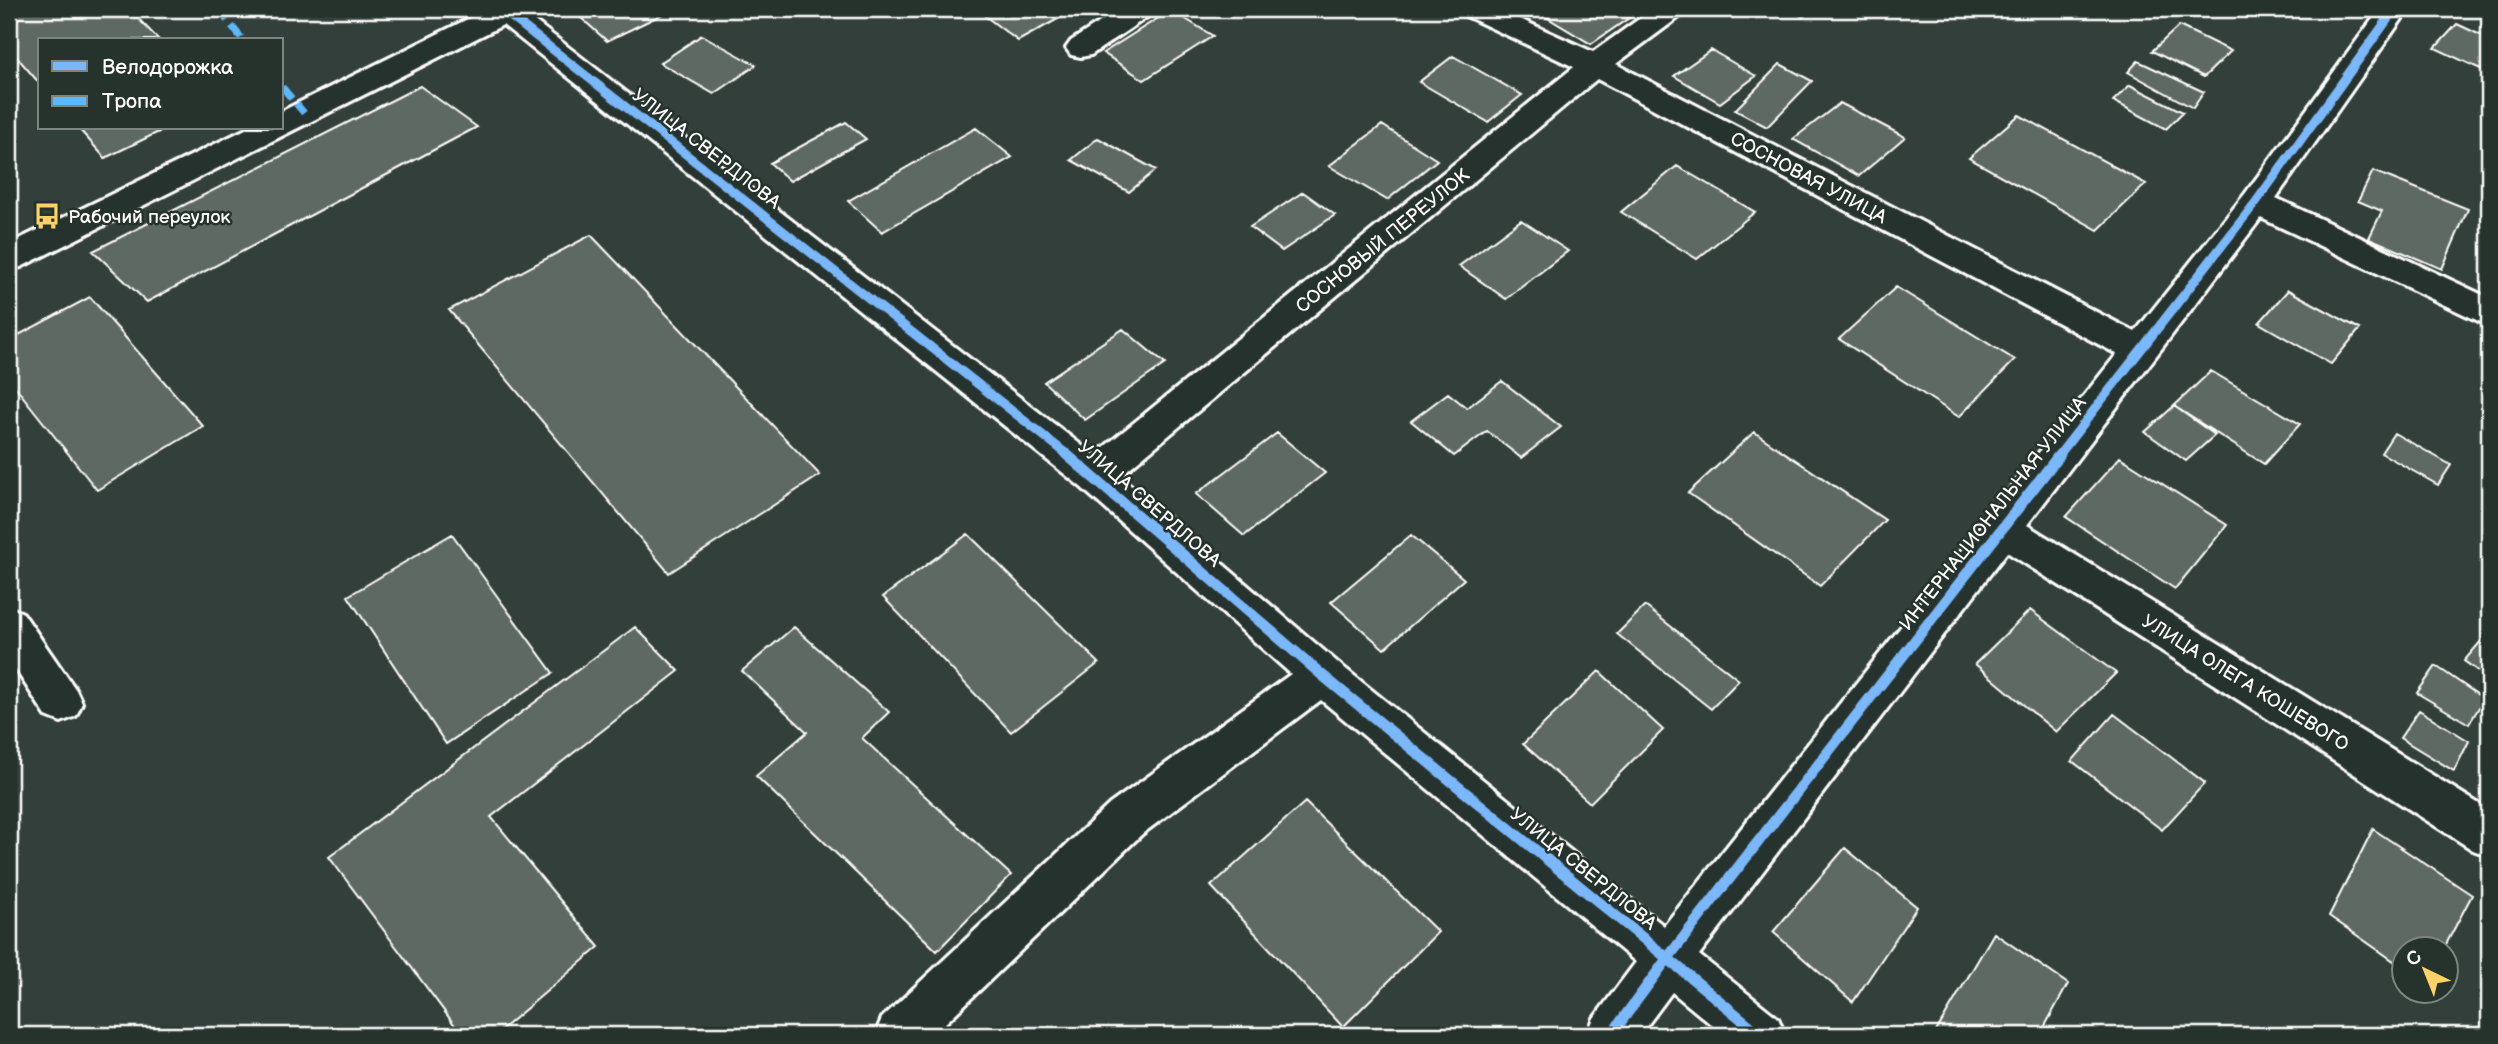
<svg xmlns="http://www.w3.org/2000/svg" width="2498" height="1044" viewBox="0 0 2498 1044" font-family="'Balsamiq Sans',sans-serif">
  <rect width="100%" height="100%" fill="#333f3a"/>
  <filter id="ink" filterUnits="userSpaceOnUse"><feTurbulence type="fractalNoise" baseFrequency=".0143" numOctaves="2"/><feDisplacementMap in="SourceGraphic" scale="14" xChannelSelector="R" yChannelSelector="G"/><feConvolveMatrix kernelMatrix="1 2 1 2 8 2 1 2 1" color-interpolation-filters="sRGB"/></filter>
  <g filter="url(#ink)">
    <path fill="#5f6964" stroke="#fff" stroke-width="2" d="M 13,9 L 129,9 L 159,40 L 40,40 L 40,84 L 9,48 L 9,11 Z
      M 571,9 L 673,9 L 607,41 Z
      M 999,9 L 1076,9 L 1018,41 L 985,16 Z
      M 1533,9 L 1642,9 L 1591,44 Z
      M 1788,9 L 1814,9 L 1803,17 Z
      M 1171,10 L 1213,36 L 1144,80 L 1103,53 Z
      M 2457,24 L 2489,39 L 2489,73 L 2435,48 Z
      M 2179,26 L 2231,51 L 2204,77 L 2152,51 Z
      M 702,35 L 756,65 L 714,94 L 660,63 Z
      M 1711,50 L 1756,76 L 1720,103 L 1674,76 Z
      M 1453,56 L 1522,95 L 1488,122 L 1419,82 Z
      M 2138,61 L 2204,92 L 2193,108 L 2128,72 Z
      M 1780,64 L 1812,81 L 1767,127 L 1735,110 Z
      M 2130,85 L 2183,112 L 2166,129 L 2113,101 Z
      M 420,86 L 477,127 L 147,302 L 93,251 Z
      M 1840,103 L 1905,137 L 1859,176 L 1793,139 Z
      M 2019,115 L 2146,184 L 2098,230 L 1969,158 Z
      M 846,122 L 866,139 L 790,181 L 770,163 Z
      M 1382,125 L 1437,160 L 1387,200 L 1329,166 Z
      M 78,128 L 167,128 L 105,158 Z
      M 976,128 L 1012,157 L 882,232 L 848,201 Z
      M 1098,138 L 1156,170 L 1129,192 L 1071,160 Z
      M 1677,166 L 1755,212 L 1697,259 L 1621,212 Z
      M 2373,171 L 2468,209 L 2442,269 L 2369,238 L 2382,211 L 2358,201 Z
      M 1303,192 L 1335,215 L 1282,251 L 1250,227 Z
      M 1521,220 L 1568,251 L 1506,299 L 1459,266 Z
      M 591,235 L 820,475 L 669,573 L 449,310 Z
      M 1896,287 L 2015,360 L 1959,417 L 1839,339 Z
      M 2288,290 L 2360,329 L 2331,364 L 2259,323 Z
      M 90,297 L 203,426 L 97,490 L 9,379 L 9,340 Z
      M 1123,329 L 1165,364 L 1085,420 L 1044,382 Z
      M 2211,371 L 2300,424 L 2264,464 L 2174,406 Z
      M 1502,381 L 1561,427 L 1521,458 L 1487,431 L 1454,456 L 1411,421 L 1448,393 L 1467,408 Z
      M 2174,406 L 2215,435 L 2186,461 L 2145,432 Z
      M 1754,432 L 1885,520 L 1820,586 L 1688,493 Z
      M 1277,433 L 1325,473 L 1244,536 L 1196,494 Z
      M 2394,433 L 2451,465 L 2438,485 L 2381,453 Z
      M 2120,457 L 2227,525 L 2175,589 L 2066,517 Z
      M 452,534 L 553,673 L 446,744 L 348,596 Z
      M 968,534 L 1099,663 L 1011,732 L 883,597 Z
      M 1411,535 L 1464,579 L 1384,649 L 1331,602 Z
      M 1645,606 L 1739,680 L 1711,709 L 1617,634 Z
      M 2030,610 L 2116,673 L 2056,732 L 1975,664 Z
      M 635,627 L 679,671 L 491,817 L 599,947 L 495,1035 L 462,1035 L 329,857 Z
      M 794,627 L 889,712 L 862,738 L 1011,875 L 937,951 L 756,776 L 807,732 L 742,671 Z
      M 2488,633 L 2489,634 L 2489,679 L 2464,661 Z
      M 2436,666 L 2484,699 L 2469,724 L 2417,693 Z
      M 1599,671 L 1663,730 L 1590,803 L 1523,744 Z
      M 2419,710 L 2469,741 L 2454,771 L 2400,738 Z
      M 2114,714 L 2205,783 L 2162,830 L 2072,761 Z
      M 1305,802 L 1438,932 L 1343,1027 L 1211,886 Z
      M 2373,829 L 2472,895 L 2443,950 L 2404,950 L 2404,968 L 2329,916 Z
      M 1845,848 L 1917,907 L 1853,1002 L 1773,932 Z
      M 1994,933 L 2068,984 L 2040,1035 L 1934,1035 Z"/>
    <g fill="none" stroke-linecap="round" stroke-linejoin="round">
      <g stroke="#fff" stroke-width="6">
        <path id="minor" d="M 488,9 L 525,9 L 523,12 L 1094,455 L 1574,67 L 1464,15 L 1460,9 L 1498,9 L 1593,52 L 1653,9 L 1686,9 L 1682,15 L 1616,64 L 2135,332 L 2245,194 L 2380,9 L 2409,9 L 2276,198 L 2489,298 L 2489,326 L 2261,218 L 2027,525 L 2489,810 L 2489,856 L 2473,850 L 2007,552 L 1699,955 L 1778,1018 L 1785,1035 L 1724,1035 L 1672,992 L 1640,1035 L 1587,1035 L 1594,1018 L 1636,962 L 1321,700 L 1142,834 L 933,1035 L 875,1035 L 882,1018 L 1110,804 L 1291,674 L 1081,487 L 503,25 L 21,267 L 9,270 L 9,244 L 248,128 L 282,128 L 282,111 ZM 1597,79 L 2117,354 L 1664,926 L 1337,662 L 1120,476 Z
          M 1120,9 L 1154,9 L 1150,15 L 1091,55 L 1081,57 L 1071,55 L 1066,48 L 1071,41 Z
          M 9,607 L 23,613 L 76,690 L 82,703 L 76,716 L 61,722 L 46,716 L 9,659 Z"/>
      </g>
      <use href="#minor" fill="#26332d" fill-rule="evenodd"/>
      <path stroke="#5cb8fa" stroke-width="7" stroke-dasharray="15 7" stroke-linecap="butt" d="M 218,9 L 243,40
        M 282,87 L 304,113"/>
      <g stroke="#26332d" stroke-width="12">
        <path id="cycleway-far1" d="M 505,12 L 1068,455
          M 2059,455 L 2256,202 L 2395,9"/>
      </g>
      <g stroke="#26332d" stroke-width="16">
        <path id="cycleway" d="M 1066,454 L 1322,675 L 1761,1035
          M 1611,1035 L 1667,959 L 2060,454"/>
      </g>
      <use href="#cycleway-far1" stroke="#7ab7fb" stroke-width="9"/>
      <use href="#cycleway" stroke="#7ab7fb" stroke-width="11"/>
    </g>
  </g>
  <defs>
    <g id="bus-bare" transform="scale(2.1)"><path d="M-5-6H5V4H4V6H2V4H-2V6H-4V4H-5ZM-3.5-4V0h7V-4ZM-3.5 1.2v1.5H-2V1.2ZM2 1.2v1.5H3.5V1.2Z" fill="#ffd166" stroke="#26332d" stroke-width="2.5" paint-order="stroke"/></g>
  </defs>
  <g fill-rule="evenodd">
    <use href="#bus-bare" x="47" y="216"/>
  </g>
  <g text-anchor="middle" stroke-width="5" stroke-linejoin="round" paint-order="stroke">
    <g font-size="19" fill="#fff" stroke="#26332d">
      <text transform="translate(707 148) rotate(38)" y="7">УЛИЦА СВЕРДЛОВА</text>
      <text transform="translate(1809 177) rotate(28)" y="7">СОСНОВАЯ УЛИЦА</text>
      <text transform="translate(1382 240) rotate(-39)" y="7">СОСНОВЫЙ ПЕРЕУЛОК</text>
      <text transform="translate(1150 503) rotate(41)" y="7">УЛИЦА СВЕРДЛОВА</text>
      <text transform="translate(1992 513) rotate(-52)" y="7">ИНТЕРНАЦИОНАЛЬНАЯ УЛИЦА</text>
      <text transform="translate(2246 682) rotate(32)" y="7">УЛИЦА ОЛЕГА КОШЕВОГО</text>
      <text transform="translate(1584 868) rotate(39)" y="7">УЛИЦА СВЕРДЛОВА</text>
    </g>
    <g font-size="19" fill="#fff" stroke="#26332d" text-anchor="start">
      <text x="68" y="223">Рабочий переулок</text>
    </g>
  </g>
  <rect width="2498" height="1044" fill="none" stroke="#26332d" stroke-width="35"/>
  <rect x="18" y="18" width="2463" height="1009" fill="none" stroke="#fff" stroke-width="2.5" filter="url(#ink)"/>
  <rect x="38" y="38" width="245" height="91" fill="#26332d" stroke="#7d8581" stroke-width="2"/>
  <rect x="52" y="61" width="35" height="10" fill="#7ab7fb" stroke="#7d8581" stroke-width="2"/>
  <text x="102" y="74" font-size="21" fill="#ffffff">Велодорожка</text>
  <rect x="52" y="96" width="35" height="10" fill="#5cb8fa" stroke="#7d8581" stroke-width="2"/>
  <text x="102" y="108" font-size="21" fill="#ffffff">Тропа</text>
  <g transform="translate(2425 970) rotate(317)"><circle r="33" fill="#26332d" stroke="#7d8581" stroke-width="2"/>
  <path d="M0-5L12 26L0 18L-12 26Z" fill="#ffd166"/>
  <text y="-10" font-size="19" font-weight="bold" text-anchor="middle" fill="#ffffff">С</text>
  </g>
</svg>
